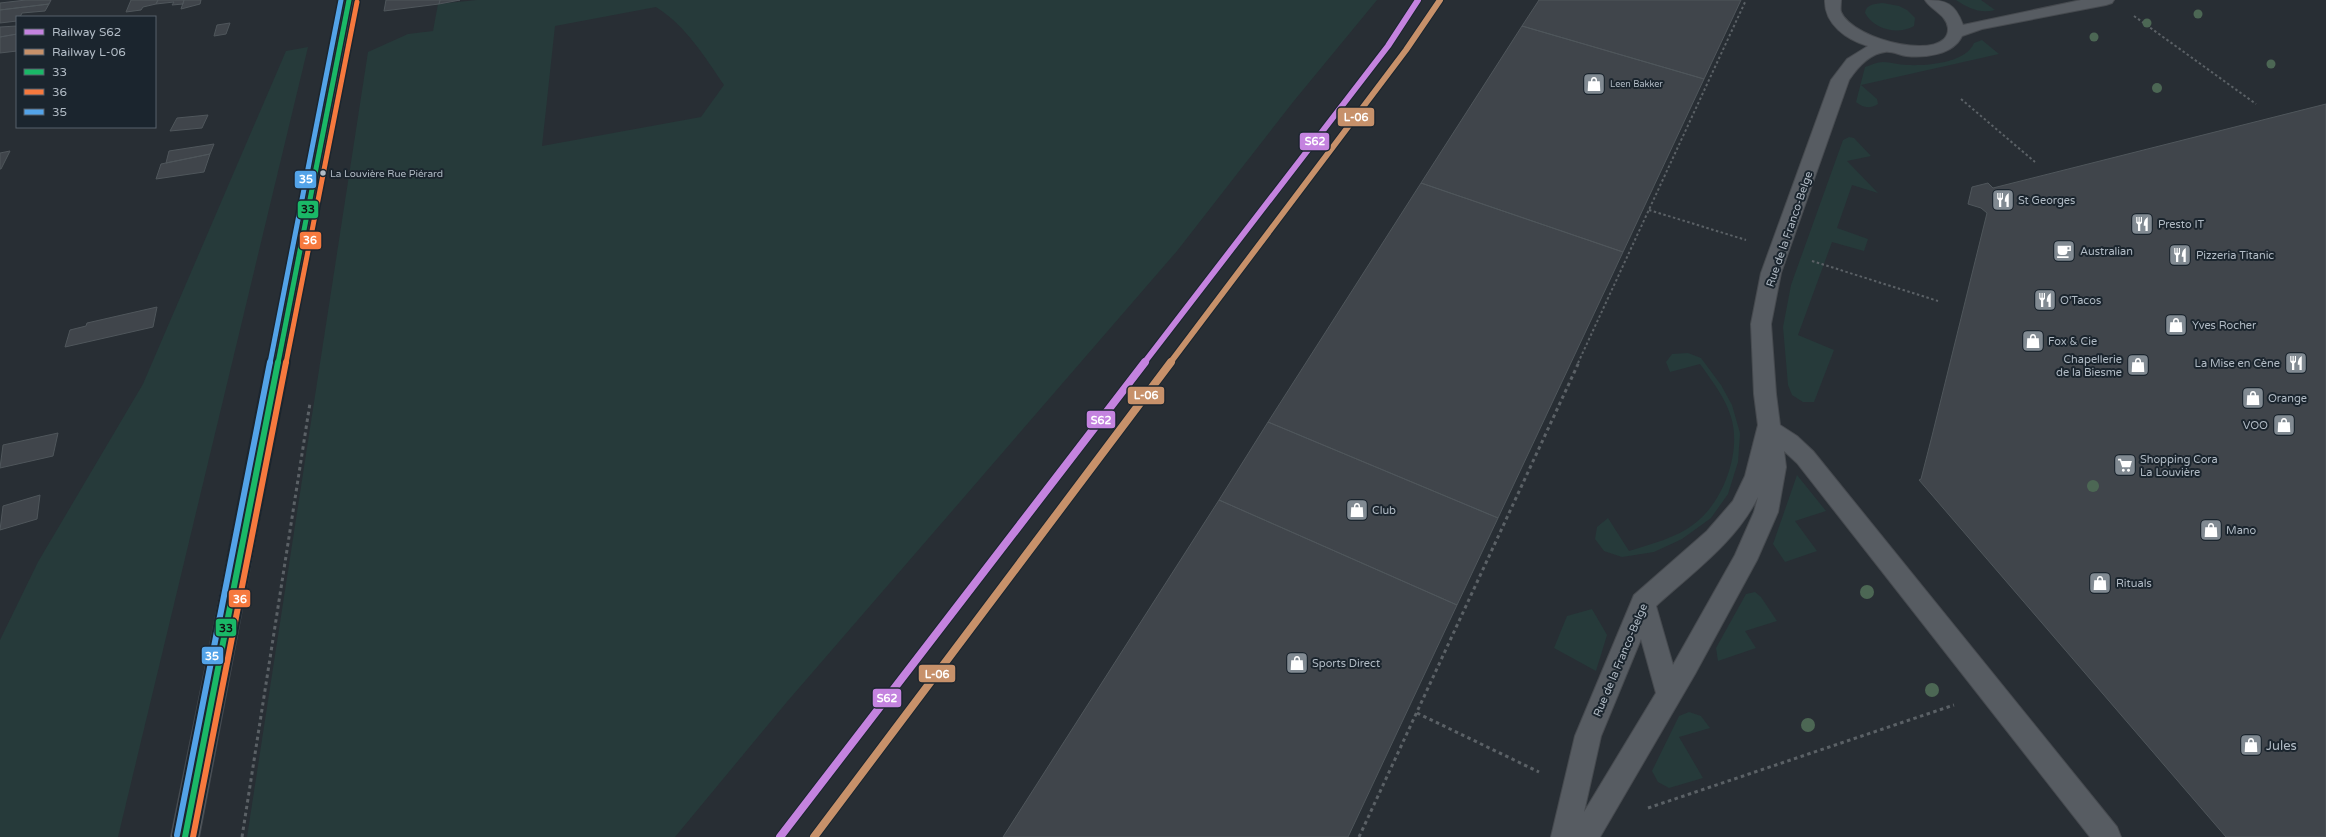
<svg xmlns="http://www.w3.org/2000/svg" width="2326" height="837" viewBox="0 0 2326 837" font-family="'Varela Round',sans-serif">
  <rect width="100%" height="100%" fill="#282e34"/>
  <path fill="#263a3a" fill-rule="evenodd" d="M 477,0 L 1377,0 L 1293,102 L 1177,251 L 786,703 L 675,837 L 247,837 L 368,52 L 408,34 L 433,31 L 438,4 ZM 656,7 C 686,26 705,57 724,85 L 701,117 L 542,146 L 555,26 Z
    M 1956,0 L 1981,0 L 1995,10 C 1980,14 1968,8 1956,0 Z
    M 1883,3 L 1899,6 L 1907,10 L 1915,18 L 1914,26 C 1899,35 1874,30 1865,13 C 1866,4 1875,4 1883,3 Z
    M 1982,40 L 1999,54 L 1861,85 L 1877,99 L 1878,104 C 1869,109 1864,108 1856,102 L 1865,67 C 1871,65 1877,62 1883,62 C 1891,62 1899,65 1907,65 C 1927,66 1966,63 1974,43 Z
    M 308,47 L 118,837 L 0,837 L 0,640 L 38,562 L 143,384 L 286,51 Z
    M 1849,137 L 1854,138 L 1871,156 L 1847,161 L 1878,193 L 1852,185 L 1837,228 L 1868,239 L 1864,251 L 1832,242 L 1798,335 L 1834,350 L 1814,402 L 1803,402 L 1792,395 L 1788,385 L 1783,327 L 1791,285 L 1843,140 Z
    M 1688,353 L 1701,358 L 1721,385 L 1732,405 L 1740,433 L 1738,462 L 1728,494 L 1711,518 L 1682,539 L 1654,552 L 1622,557 L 1604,551 L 1595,539 L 1597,527 L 1608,518 L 1629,551 C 1651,544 1676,538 1694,524 C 1723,503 1742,452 1731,417 C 1725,397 1712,381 1700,364 L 1670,372 L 1666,362 L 1672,354 Z
    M 1797,475 L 1826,511 L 1795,521 L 1817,551 L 1785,562 L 1773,544 Z
    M 1755,592 L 1761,597 L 1777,621 L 1745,631 L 1756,648 L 1718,661 L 1716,648 L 1746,594 Z
    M 1592,609 L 1607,635 L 1596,671 L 1554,648 L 1567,616 Z
    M 1689,712 L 1701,716 L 1710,728 L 1679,737 L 1703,778 L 1669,788 L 1658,782 L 1652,771 L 1679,716 Z"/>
  <path fill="#40454b" stroke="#4f565b" d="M 26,0 L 51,0 L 49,4 L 0,10 L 0,3 Z
    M 131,0 L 158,0 L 156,4 L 143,7 L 141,10 L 126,12 Z
    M 158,0 L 184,0 L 183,4 L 172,5 L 174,2 L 156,4 Z
    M 184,0 L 201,0 L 200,4 L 181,9 Z
    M 386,0 L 440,0 L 439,4 L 384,11 Z
    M 440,0 L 460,0 L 439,4 Z
    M 1539,0 L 1741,0 L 1704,79 L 1522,26 Z
    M 49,4 L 45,11 L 22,13 L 20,17 L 17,17 L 17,21 L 0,23 L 0,10 Z
    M 230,23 L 226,34 L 214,36 L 217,25 Z
    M 17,26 L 17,34 L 0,37 L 0,27 Z
    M 1522,26 L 1704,79 L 1623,252 L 1421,183 Z
    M 17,34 L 17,51 L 0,53 L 0,37 Z
    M 2326,104 L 2326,837 L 2226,837 L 1919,480 L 1921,479 L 1932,436 L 1987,213 L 1981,208 L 1968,204 L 1972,187 L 1988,183 L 1993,188 Z
    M 208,115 L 202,128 L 170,131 L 177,118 Z
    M 214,144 L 210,154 L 166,163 L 169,151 Z
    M 10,151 L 1,169 L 0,169 L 0,153 Z
    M 210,154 L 204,172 L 156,179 L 161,164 Z
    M 1421,183 L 1623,252 L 1498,518 L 1268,422 Z
    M 157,307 L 153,327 L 65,347 L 70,330 L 86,326 L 87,323 Z
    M 1268,422 L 1498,518 L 1457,605 L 1219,500 Z
    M 58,433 L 53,456 L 0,468 L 3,445 Z
    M 40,495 L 37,519 L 0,530 L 3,506 Z
    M 1219,500 L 1457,605 L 1348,837 L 1003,837 Z"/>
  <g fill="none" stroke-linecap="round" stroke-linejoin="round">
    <g stroke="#464a4f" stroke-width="2">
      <path id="service" d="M 1825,0 L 1841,0 C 1841,4 1840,9 1841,12 C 1853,41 1950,63 1948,28 C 1947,15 1931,10 1925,0 C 1946,0 1955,3 1963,25 L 2081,0 L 2114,0 L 2112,3 L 2106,5 L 1982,29 L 1962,36 C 1953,55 1925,58 1906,56 C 1900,55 1891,51 1885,52 C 1869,54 1857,68 1849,80 L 1781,273 L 1771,324 L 1776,394 L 1780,425 L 1797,436 L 1813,451 L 2117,827 L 2121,837 L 2090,837 L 1797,463 L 1784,451 L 1786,467 L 1778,512 L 1757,560 L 1695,674 L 1600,837 L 1551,837 L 1575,736 L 1634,595 L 1707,531 L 1733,501 L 1745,476 L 1758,425 L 1754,394 L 1751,324 L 1761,273 L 1831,80 L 1847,59 L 1868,46 C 1847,40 1824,24 1825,0 ZM 1758,497 L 1754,512 L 1735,555 L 1673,665 L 1656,606 C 1692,573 1736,542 1758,497 ZM 1641,639 L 1656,693 L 1584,812 L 1601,736 Z"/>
    </g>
    <g stroke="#454b51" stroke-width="2">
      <path id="primary" d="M 341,0 L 357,0 L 199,837 L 171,837 Z"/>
    </g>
    <path stroke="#5b6166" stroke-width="2" stroke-dasharray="2.5 2.5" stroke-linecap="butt" d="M 2134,16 L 2256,104
      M 1961,99 L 2035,162
      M 1649,210 L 1746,240
      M 1812,261 L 1938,301
      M 1578,363 L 1746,0"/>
    <path stroke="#5b6166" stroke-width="3" stroke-dasharray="3.5 3.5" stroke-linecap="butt" d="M 1417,713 L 1539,772
      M 1648,808 L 1954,705
      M 242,837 L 310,403
      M 1359,837 L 1579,362"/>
    <use href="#service" fill="#575c62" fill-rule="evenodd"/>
    <use href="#primary" fill="#5a5f64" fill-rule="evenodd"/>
    <g stroke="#1b252e" stroke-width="8">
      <path id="bus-1-far1" d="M 278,363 L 349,0"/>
    </g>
    <g stroke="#1b252e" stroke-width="10">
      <path id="bus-1" d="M 185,837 L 278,362"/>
    </g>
    <g stroke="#1b252e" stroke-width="8">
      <path id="bus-2-far1" d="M 286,363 L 357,2"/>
    </g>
    <g stroke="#1b252e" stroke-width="10">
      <path id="bus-2" d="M 193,837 L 286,362"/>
    </g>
    <g stroke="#1b252e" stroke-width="8">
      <path id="bus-3-far1" d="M 270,363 L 341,0"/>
    </g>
    <g stroke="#1b252e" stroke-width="10">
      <path id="bus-3" d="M 177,835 L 270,362"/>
    </g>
    <use href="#bus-1-far1" stroke="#1ab867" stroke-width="5"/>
    <use href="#bus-1" stroke="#1ab867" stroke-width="6"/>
    <use href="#bus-2-far1" stroke="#f6793e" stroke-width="5"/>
    <use href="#bus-2" stroke="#f6793e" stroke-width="6"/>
    <use href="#bus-3-far1" stroke="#53a3e8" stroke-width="5"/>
    <use href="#bus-3" stroke="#53a3e8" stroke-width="6"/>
    <g stroke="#1b252e" stroke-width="8">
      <path id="rail-1-far1" d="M 1144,363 L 1388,46 L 1418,0"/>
    </g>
    <g stroke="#1b252e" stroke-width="10">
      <path id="rail-1" d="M 780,837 L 1145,362"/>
    </g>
    <g stroke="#1b252e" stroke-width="8">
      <path id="rail-2-far1" d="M 1170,363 L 1406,50 L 1440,0"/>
    </g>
    <g stroke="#1b252e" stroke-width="10">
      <path id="rail-2" d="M 814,837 L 1171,362"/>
    </g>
    <use href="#rail-1-far1" stroke="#c483df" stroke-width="6"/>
    <use href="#rail-1" stroke="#c483df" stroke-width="8"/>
    <use href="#rail-2-far1" stroke="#c7916a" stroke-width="6"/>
    <use href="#rail-2" stroke="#c7916a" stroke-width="8"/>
  </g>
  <g fill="#4c6754">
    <circle cx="2198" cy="14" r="4.5"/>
    <circle cx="2147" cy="23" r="4.5"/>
    <circle cx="2094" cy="37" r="4.5"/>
    <circle cx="2271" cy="64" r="4.5"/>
    <circle cx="2157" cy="88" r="5"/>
    <circle cx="2093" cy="486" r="6"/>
    <circle cx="1867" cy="592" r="7"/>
    <circle cx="1932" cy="690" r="7"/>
    <circle cx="1808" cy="725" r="7"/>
  </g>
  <defs>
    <g id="shop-square" transform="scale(1.15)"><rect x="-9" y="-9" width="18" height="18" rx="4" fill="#818a92" stroke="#1b252e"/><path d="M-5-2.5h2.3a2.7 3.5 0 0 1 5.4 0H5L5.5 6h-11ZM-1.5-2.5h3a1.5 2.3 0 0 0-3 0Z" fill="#fff"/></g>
    <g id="restaurant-square" transform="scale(1.15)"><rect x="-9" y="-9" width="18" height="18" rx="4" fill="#818a92" stroke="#1b252e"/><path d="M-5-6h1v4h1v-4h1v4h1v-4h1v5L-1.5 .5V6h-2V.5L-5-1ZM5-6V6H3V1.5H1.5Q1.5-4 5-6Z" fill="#fff"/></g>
    <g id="cafe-square" transform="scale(1.15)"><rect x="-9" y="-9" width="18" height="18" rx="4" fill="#818a92" stroke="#1b252e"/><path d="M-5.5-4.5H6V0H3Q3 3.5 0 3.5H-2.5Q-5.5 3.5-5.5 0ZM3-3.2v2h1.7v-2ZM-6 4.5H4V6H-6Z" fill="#fff"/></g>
    <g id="supermarket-square" transform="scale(1.15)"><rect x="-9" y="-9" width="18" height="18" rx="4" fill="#818a92" stroke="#1b252e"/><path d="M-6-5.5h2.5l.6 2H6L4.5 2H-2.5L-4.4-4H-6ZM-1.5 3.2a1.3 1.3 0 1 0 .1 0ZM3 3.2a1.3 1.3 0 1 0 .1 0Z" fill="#fff"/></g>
  </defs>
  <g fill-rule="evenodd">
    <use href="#shop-square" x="1594" y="84"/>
    <use href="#restaurant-square" x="2003" y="200"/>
    <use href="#restaurant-square" x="2142" y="224"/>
    <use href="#cafe-square" x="2064" y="251"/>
    <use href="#restaurant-square" x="2180" y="255"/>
    <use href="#restaurant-square" x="2045" y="300"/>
    <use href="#shop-square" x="2176" y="325"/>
    <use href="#shop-square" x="2033" y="341"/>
    <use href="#restaurant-square" x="2296" y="363"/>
    <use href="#shop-square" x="2138" y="365"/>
    <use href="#shop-square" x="2253" y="398"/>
    <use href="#shop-square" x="2284" y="425"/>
    <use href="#supermarket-square" x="2125" y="465"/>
    <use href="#shop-square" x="1357" y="510"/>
    <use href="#shop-square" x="2211" y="530"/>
    <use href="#shop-square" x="2100" y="583"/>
    <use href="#shop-square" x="1297" y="663"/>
    <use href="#shop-square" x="2251" y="745"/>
  </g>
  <circle fill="#b1bbc5" stroke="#1b252e" stroke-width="1.5" cx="323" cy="173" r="3.5"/>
  <g text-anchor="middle" stroke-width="4" stroke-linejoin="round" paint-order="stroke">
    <g font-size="9" fill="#b1bbc5" stroke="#1b252e" text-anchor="start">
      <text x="1610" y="87">Leen Bakker</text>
    </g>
    <g font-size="10" fill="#b1bbc5" stroke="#1b252e" text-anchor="start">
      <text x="330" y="177">La Louvière Rue Piérard</text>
    </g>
    <g font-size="11" fill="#b1bbc5" stroke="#1b252e" text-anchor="start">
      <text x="2018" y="204">St Georges</text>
      <text x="2158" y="228">Presto IT</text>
      <text x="2080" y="255">Australian</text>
      <text x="2196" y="259">Pizzeria Titanic</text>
      <text x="2060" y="304">O'Tacos</text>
      <text x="2192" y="329">Yves Rocher</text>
      <text x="2048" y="345">Fox &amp; Cie</text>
      <text x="2122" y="363" text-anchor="end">Chapellerie<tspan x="2122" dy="13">de la Biesme</tspan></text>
      <text x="2280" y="367" text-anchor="end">La Mise en Cène</text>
      <text x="2268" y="402">Orange</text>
      <text x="2268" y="429" text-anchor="end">VOO</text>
      <text x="2140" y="463">Shopping Cora<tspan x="2140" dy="13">La Louvière</tspan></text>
      <text x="1372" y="514">Club</text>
      <text x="2226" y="534">Mano</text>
      <text x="2116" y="587">Rituals</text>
      <text x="1312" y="667">Sports Direct</text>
    </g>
    <g font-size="11" fill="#b1bbc5" stroke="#1b252e">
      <text transform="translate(1789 229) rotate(-71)" y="4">Rue de la Franco-Belge</text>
      <text transform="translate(1620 660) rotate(-67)" y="4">Rue de la Franco-Belge</text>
    </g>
    <g font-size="13" fill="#b1bbc5" stroke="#1b252e" text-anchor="start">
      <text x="2266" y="750">Jules</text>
    </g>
  </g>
  <g stroke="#1b252e" stroke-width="1.5">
    <rect x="1337" y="107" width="38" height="20" rx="4" fill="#c7916a"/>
    <rect x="1299" y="132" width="31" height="19" rx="4" fill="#c483df"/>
    <rect x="294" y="170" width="23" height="19" rx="4" fill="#53a3e8"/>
    <rect x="297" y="200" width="22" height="19" rx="4" fill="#1ab867"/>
    <rect x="299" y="231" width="23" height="19" rx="4" fill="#f6793e"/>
    <rect x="1127" y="386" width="38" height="19" rx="4" fill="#c7916a"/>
    <rect x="1086" y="410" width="30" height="19" rx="4" fill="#c483df"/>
    <rect x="228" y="589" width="23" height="19" rx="4" fill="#f6793e"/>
    <rect x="215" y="618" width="22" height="19" rx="4" fill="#1ab867"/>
    <rect x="201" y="646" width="23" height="19" rx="4" fill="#53a3e8"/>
    <rect x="918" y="664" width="38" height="19" rx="4" fill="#c7916a"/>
    <rect x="872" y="688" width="30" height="20" rx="4" fill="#c483df"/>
  </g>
  <g font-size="11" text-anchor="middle" font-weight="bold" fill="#fff">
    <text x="1356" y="121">L-06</text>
    <text x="1315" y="145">S62</text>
    <text x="306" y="183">35</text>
    <text x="310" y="244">36</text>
    <text x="1146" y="399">L-06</text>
    <text x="1101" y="424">S62</text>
    <text x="240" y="603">36</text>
    <text x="212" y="660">35</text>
    <text x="937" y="678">L-06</text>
    <text x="887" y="702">S62</text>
  </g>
  <g font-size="11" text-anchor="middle" font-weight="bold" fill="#111">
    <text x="308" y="213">33</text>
    <text x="226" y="632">33</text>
  </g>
  <rect x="16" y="16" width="140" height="112" fill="#1b252e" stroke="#57616a"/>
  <rect x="24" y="29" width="20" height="6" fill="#c483df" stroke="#57616a"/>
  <text x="52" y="36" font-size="12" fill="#b1bbc5">Railway S62</text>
  <rect x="24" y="49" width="20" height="6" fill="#c7916a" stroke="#57616a"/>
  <text x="52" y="56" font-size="12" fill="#b1bbc5">Railway L-06</text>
  <rect x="24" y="69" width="20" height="6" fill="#1ab867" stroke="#57616a"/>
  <text x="52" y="76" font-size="12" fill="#b1bbc5">33</text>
  <rect x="24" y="89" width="20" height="6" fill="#f6793e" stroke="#57616a"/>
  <text x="52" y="96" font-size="12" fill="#b1bbc5">36</text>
  <rect x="24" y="109" width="20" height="6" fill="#53a3e8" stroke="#57616a"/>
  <text x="52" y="116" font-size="12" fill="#b1bbc5">35</text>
</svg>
